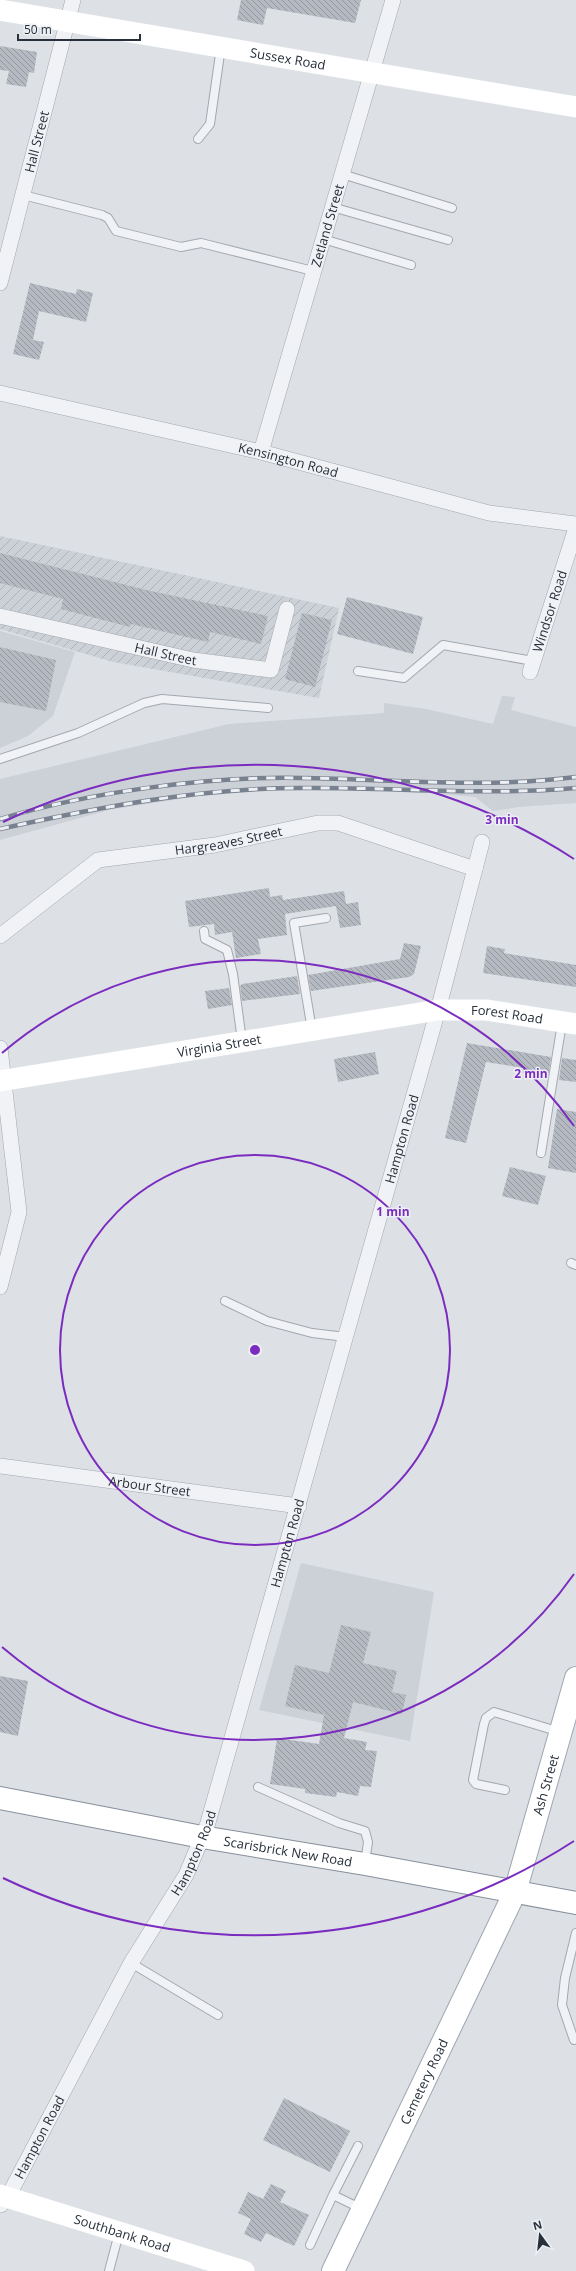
<svg xmlns="http://www.w3.org/2000/svg" width="576" height="2271" viewBox="0 0 576 2271" font-family="'Open Sans',sans-serif">
  <defs>
    <pattern id="industrial-furrows" width="10" height="10" patternUnits="userSpaceOnUse"><rect width="10" height="10" fill="#ccd0d7"/><path d="M-1 1l2-2M0 10L10 0M9 11l2-2" fill="none" stroke="#afb3b9"/></pattern>
    <pattern id="building-back-hatch" width="6" height="6" patternUnits="userSpaceOnUse"><rect width="6" height="6" fill="#b5bac2"/><path d="M-1 5l2 2M0 0l6 6M5-1l2 2" fill="none" stroke="#93989f"/></pattern>
  </defs>
  <rect width="100%" height="100%" fill="#dde1e6"/>
  <path fill="#ccd0d7" d="M 0,631 L 75,652 L 53,716 L 28,736 L 0,748 Z
    M 502,696 L 515,697 L 511,710 L 576,727 L 576,803 L 519,807 L 493,811 L 475,797 L 358,787 L 217,793 L 109,810 L 0,840 L 0,779 L 229,724 L 384,713 L 384,703 L 426,709 L 493,724 Z
    M 301,1563 L 434,1592 L 410,1741 L 259,1710 Z"/>
  <path fill="url(#industrial-furrows)" d="M 0,536 L 339,608 L 319,698 L 113,662 L 0,629 Z"/>
  <path fill="url(#building-back-hatch)" d="M 241,0 L 361,0 L 355,23 L 267,8 L 263,25 L 237,20 Z
    M 0,46 L 37,52 L 34,73 L 29,72 L 26,87 L 6,84 L 9,71 L 0,70 Z
    M 30,283 L 76,294 L 77,289 L 93,293 L 86,322 L 39,311 L 33,340 L 44,342 L 39,360 L 13,354 Z
    M 0,553 L 146,590 L 268,616 L 261,644 L 210,632 L 208,642 L 131,624 L 130,627 L 61,609 L 63,599 L 0,583 Z
    M 347,597 L 423,617 L 413,654 L 337,634 Z
    M 302,613 L 332,620 L 315,687 L 285,679 Z
    M 0,647 L 56,660 L 46,711 L 0,702 Z
    M 269,888 L 270,897 L 282,895 L 283,900 L 344,891 L 346,904 L 358,902 L 361,925 L 340,928 L 336,906 L 285,914 L 287,935 L 258,939 L 261,954 L 236,958 L 232,932 L 215,935 L 214,924 L 189,927 L 185,901 Z
    M 404,943 L 421,946 L 414,974 L 409,977 L 311,991 L 308,975 L 400,959 Z
    M 487,946 L 505,949 L 504,953 L 576,965 L 576,987 L 483,973 Z
    M 297,976 L 300,994 L 242,1001 L 240,986 L 242,984 Z
    M 229,988 L 232,1005 L 208,1009 L 205,991 Z
    M 467,1043 L 551,1057 L 548,1077 L 523,1073 L 524,1068 L 486,1062 L 466,1143 L 445,1138 Z
    M 375,1052 L 379,1074 L 338,1082 L 334,1059 Z
    M 562,1058 L 576,1060 L 576,1082 L 559,1080 Z
    M 557,1109 L 576,1112 L 576,1173 L 548,1168 Z
    M 510,1167 L 546,1176 L 538,1205 L 502,1196 Z
    M 341,1625 L 371,1632 L 363,1663 L 397,1671 L 392,1692 L 406,1695 L 402,1714 L 353,1702 L 344,1738 L 367,1742 L 365,1750 L 377,1751 L 371,1787 L 360,1786 L 358,1796 L 337,1792 L 336,1797 L 305,1793 L 305,1789 L 270,1784 L 277,1738 L 319,1744 L 324,1715 L 285,1706 L 295,1665 L 329,1673 Z
    M 0,1676 L 28,1681 L 18,1736 L 0,1732 Z
    M 284,2098 L 350,2131 L 330,2172 L 263,2140 Z
    M 271,2184 L 286,2191 L 280,2202 L 309,2215 L 294,2246 L 266,2233 L 261,2242 L 244,2234 L 251,2219 L 238,2213 L 248,2192 L 263,2199 Z"/>
  <g fill="none" stroke-linecap="round" stroke-linejoin="round">
    <g stroke="#a3a8af" stroke-width="10">
      <path id="lane" d="M 198,139 L 210,124 L 221,47
        M 342,174 L 452,208
        M 23,195 L 102,215 L 108,218 L 116,231 L 181,247 L 201,243 L 313,271
        M 332,207 L 448,240
        M 323,239 L 411,265
        M 358,671 L 404,678 L 443,645 L 533,661
        M 0,759 L 78,733 L 144,703 L 162,699 L 268,708
        M 204,931 L 205,939 L 227,950 L 233,974 L 242,1041
        M 312,1030 L 294,923 L 326,918
        M 541,1153 L 562,1023
        M 571,1263 L 576,1265
        M 225,1301 L 267,1321 L 312,1333 L 346,1337
        M 258,1787 L 339,1823 L 365,1831 L 368,1842 L 365,1863
        M 505,1790 L 476,1784 L 473,1780 L 484,1724 L 486,1718 L 494,1712 L 560,1732
        M 131,1963 L 218,2015
        M 574,2040 L 562,2005 L 565,1978 L 576,1933
        M 333,2195 L 358,2146
        M 310,2245 L 333,2195 L 362,2209
        M 109,2271 L 119,2233"/>
    </g>
    <g stroke="#a3a8af" stroke-width="16">
      <g id="street">
        <path id="s1" d="M 0,283 L 73,0"/>
        <path id="s2" d="M 0,393 L 261,452 L 489,513 L 576,524"/>
        <path id="s3" d="M 261,452 L 393,0"/>
        <path id="s4" d="M 0,616 L 193,660 L 271,670 L 287,609"/>
        <path id="s5" d="M 530,672 L 576,528"/>
        <path id="s6" d="M 0,936 L 98,860 L 215,845 L 318,823 L 338,823 L 475,869"/>
        <path d="M 0,1048 L 19,1212 L 0,1287"/>
        <path id="s7" d="M 0,1466 L 299,1506"/>
        <path id="s8" d="M 1,2205 L 12,2189 L 131,1963 L 186,1875 L 207,1826 L 438,1010 L 482,842"/>
      </g>
    </g>
    <g stroke="#9ea6b1" stroke-width="24">
      <g id="primary">
        <path id="s12" d="M 333,2271 L 515,1892 L 576,1678"/>
      </g>
    </g>
    <g stroke="#868f9b" stroke-width="24">
      <g id="highway">
        <path id="s13" d="M 0,1798 L 202,1837 L 365,1864 L 576,1903"/>
      </g>
    </g>
    <use href="#lane" stroke="#f0f2f5" stroke-width="8"/>
    <use href="#street" stroke="#f0f2f5" stroke-width="15"/>
    <g stroke="#fff" stroke-width="21">
      <path id="s9" d="M 0,10 L 576,107"/>
      <path id="s10" d="M 0,1081 L 438,1010 L 486,1010 L 576,1024"/>
      <path id="s11" d="M 0,2195 L 244,2271"/>
    </g>
    <use href="#primary" stroke="#fff" stroke-width="22"/>
    <use href="#highway" stroke="#fff" stroke-width="22"/>
    <g stroke="#78818e" stroke-width="4.5">
      <path id="rail" d="M 0,819 C 90,792 208,776 301,778 C 393,779 485,789 576,777
        M 0,829 C 100,807 199,788 301,788 C 393,787 484,796 576,788"/>
    </g>
    <use href="#rail" stroke="#ecf0f4" stroke-width="3" stroke-dasharray="9" stroke-linecap="butt"/>
  </g>
  <g fill="none" stroke="#7b2cbf" stroke-width="2">
    <circle cx="255" cy="1350" r="195"/>
    <path d="M574 1574A390 390 0 0 1 2 1647M2 1053A390 390 0 0 1 574 1126"/>
    <path d="M574 1841A585 585 0 0 1 3 1878M3 822A585 585 0 0 1 574 859"/>
  </g>
  <g text-anchor="middle" stroke-width="3" stroke-linejoin="round" paint-order="stroke">
    <g font-size="13" fill="#28303b" stroke="#ecf0f4">
      <text dy="5" stroke="none"><textPath href="#s9" startOffset="292">Sussex Road</textPath></text>
      <text dy="5" stroke="none"><textPath href="#s1" startOffset="146">Hall Street</textPath></text>
      <text dy="5" stroke="none"><textPath href="#s3" startOffset="236">Zetland Street</textPath></text>
      <text dy="5" stroke="none"><textPath href="#s2" startOffset="296">Kensington Road</textPath></text>
      <text dy="5" stroke="none"><textPath href="#s5" startOffset="64">Windsor Road</textPath></text>
      <text dy="5" stroke="none"><textPath href="#s4" startOffset="170">Hall Street</textPath></text>
      <text dy="5" stroke="none"><textPath href="#s6" startOffset="256">Hargreaves Street</textPath></text>
      <text dy="5" stroke="none"><textPath href="#s10" startOffset="513">Forest Road</textPath></text>
      <text dy="5" stroke="none"><textPath href="#s10" startOffset="222">Virginia Street</textPath></text>
      <text dy="5" stroke="none"><textPath href="#s8" startOffset="1146">Hampton Road</textPath></text>
      <text dy="5" stroke="none"><textPath href="#s7" startOffset="151">Arbour Street</textPath></text>
      <text dy="5" stroke="none"><textPath href="#s8" startOffset="726">Hampton Road</textPath></text>
      <text dy="5" stroke="none"><textPath href="#s12" startOffset="532">Ash Street</textPath></text>
      <text dy="5" stroke="none"><textPath href="#s13" startOffset="293">Scarisbrick New Road</textPath></text>
      <text dy="5" stroke="none"><textPath href="#s8" startOffset="402">Hampton Road</textPath></text>
      <text dy="5" stroke="none"><textPath href="#s12" startOffset="210">Cemetery Road</textPath></text>
      <text dy="5" stroke="none"><textPath href="#s8" startOffset="78">Hampton Road</textPath></text>
      <text dy="5" stroke="none"><textPath href="#s11" startOffset="128">Southbank Road</textPath></text>
    </g>
  </g>
  <circle cx="255" cy="1350" r="6" fill="#7b2cbf" stroke="#ecf0f4" stroke-width="2"/>
  <g font-size="12" text-anchor="middle" font-weight="bold" fill="#7b2cbf" stroke="#ecf0f4" stroke-width="3" stroke-linejoin="round" paint-order="stroke">
    <text x="502" y="824">3 min</text>
    <text x="531" y="1078">2 min</text>
    <text x="393" y="1216">1 min</text>
  </g>
  <g transform="translate(540 2235) rotate(345)" stroke="#ecf0f4" stroke-width="3" paint-order="stroke">
  <path d="M0-3L7 15L0 10L-7 15Z" fill="#28303b"/>
  <text y="-6" font-size="11" font-weight="bold" text-anchor="middle" fill="#28303b">N</text>
  </g>
  <path d="M18 34v6h122v-6" fill="none" stroke="#28303b" stroke-width="2"/>
  <text x="24" y="34" font-size="12" fill="#28303b" stroke="#ecf0f4" stroke-width="3" paint-order="stroke">50 m</text>
</svg>
